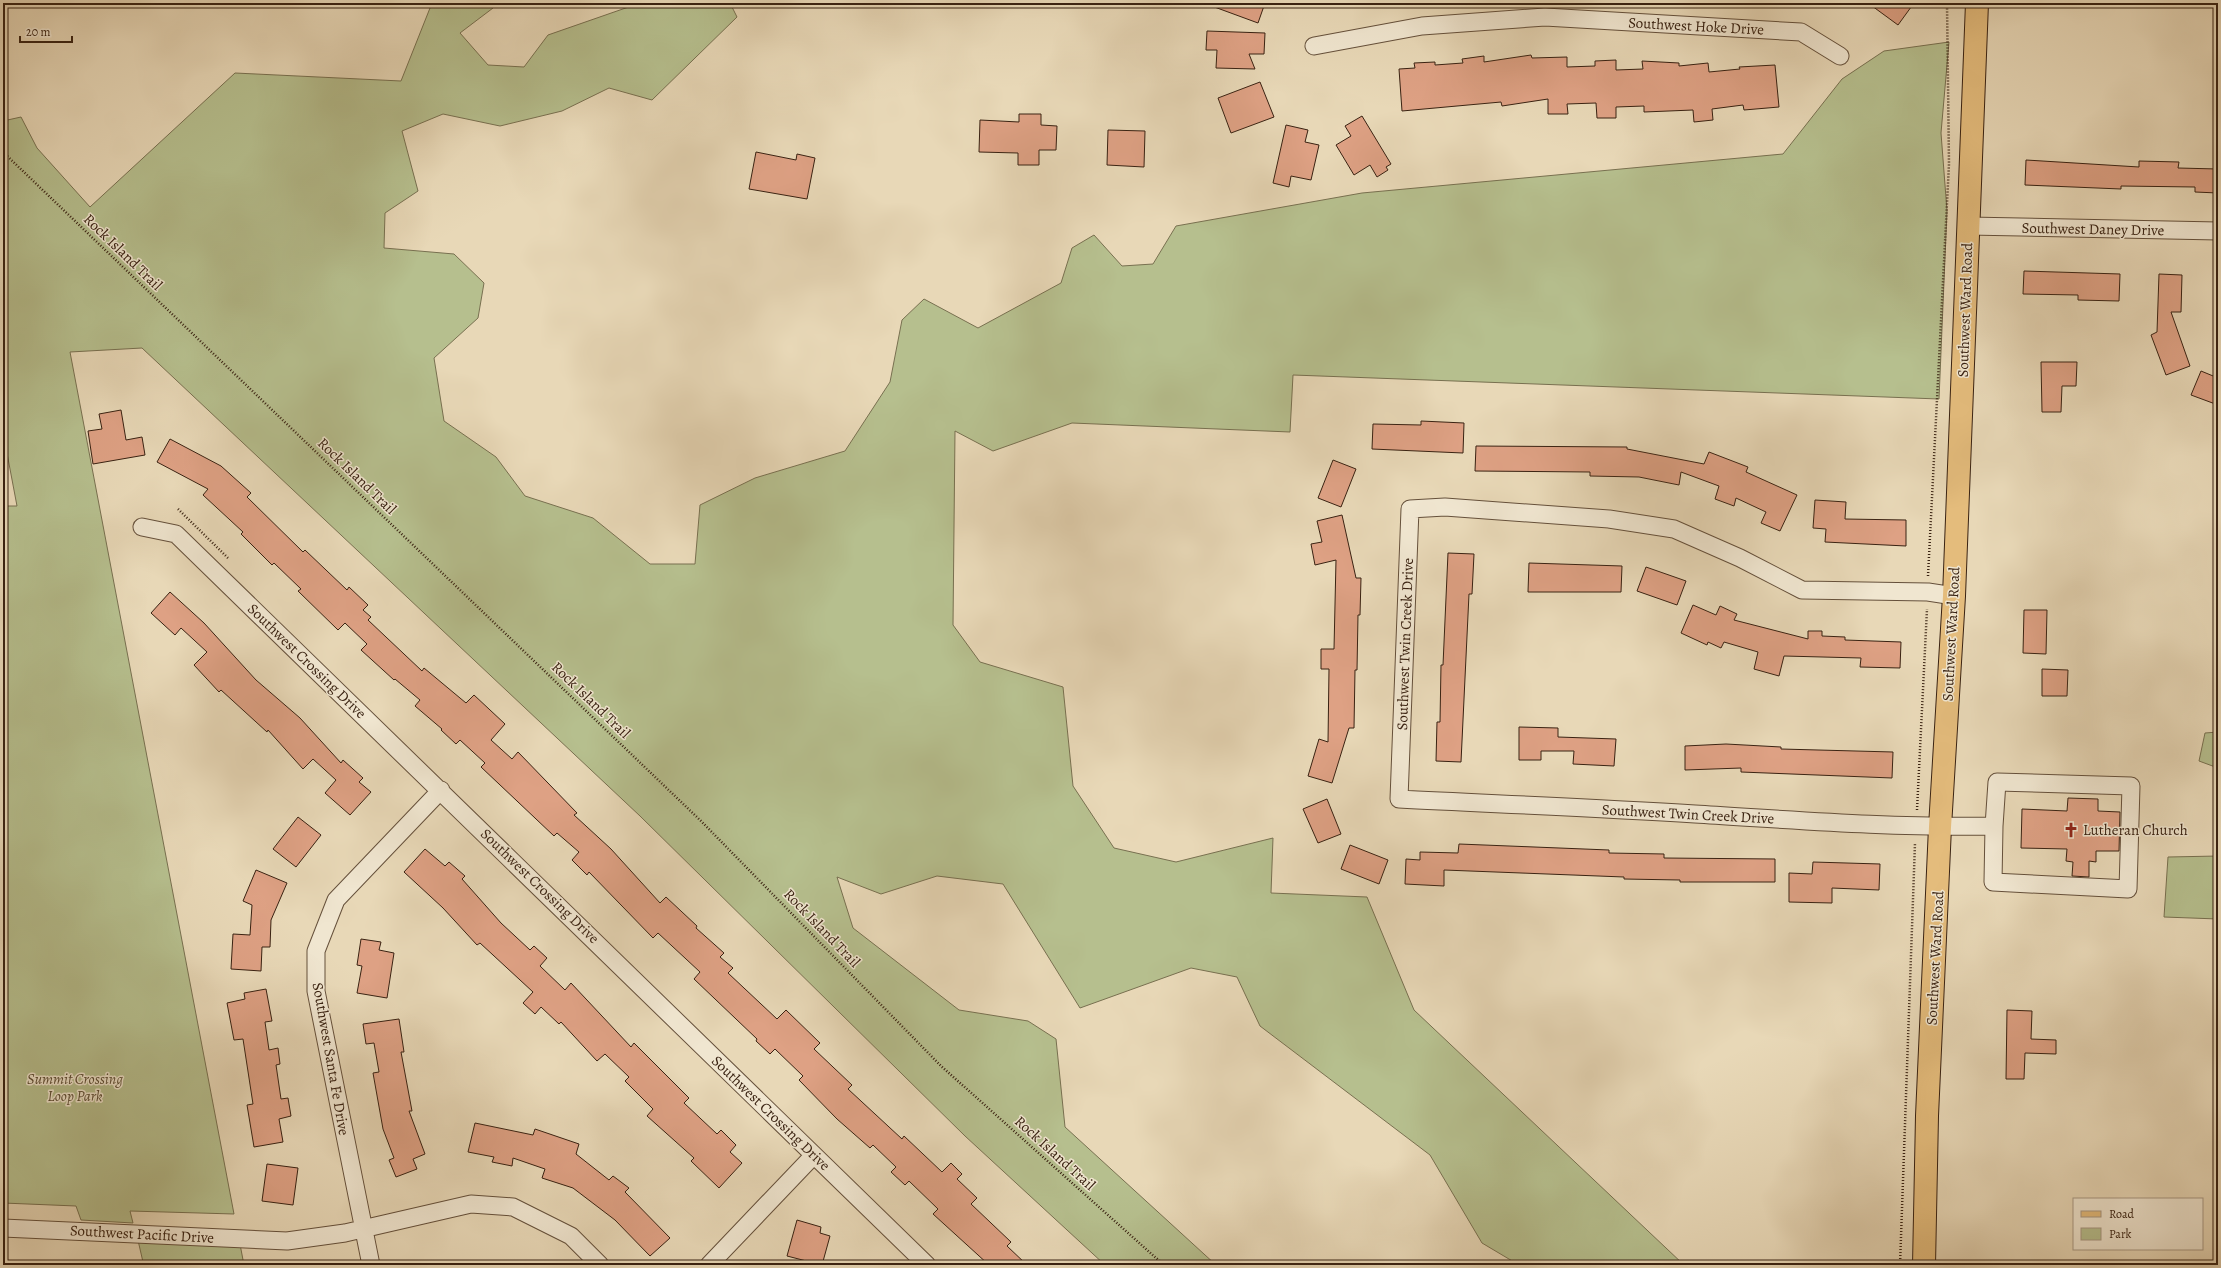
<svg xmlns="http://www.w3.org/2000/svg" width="2221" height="1268" viewBox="0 0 2221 1268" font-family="Alegreya,serif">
  <rect width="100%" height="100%" fill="#e8d8b7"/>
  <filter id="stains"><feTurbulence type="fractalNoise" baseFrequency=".005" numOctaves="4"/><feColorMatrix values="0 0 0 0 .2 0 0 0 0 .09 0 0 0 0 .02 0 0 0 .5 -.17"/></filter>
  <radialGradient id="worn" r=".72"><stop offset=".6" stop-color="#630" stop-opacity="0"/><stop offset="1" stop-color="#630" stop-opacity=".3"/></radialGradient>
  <path fill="#b6bf8e" stroke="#787050" d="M 432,3 L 495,3 L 493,8 L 460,33 L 488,65 L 524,67 L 548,35 L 640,3 L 730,3 L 737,17 L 652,100 L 609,88 L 562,111 L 500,126 L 443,114 L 402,131 L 418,191 L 385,213 L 384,248 L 454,254 L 484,283 L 478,318 L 434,358 L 444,421 L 496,457 L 525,496 L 593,518 L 650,564 L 695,564 L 700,505 L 755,478 L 845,451 L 890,382 L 902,320 L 924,299 L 978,328 L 1061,283 L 1072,248 L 1094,235 L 1122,266 L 1153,264 L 1176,226 L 1362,193 L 1783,154 L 1842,79 L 1884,51 L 1949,42 L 1941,133 L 1947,211 L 1939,399 L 1293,375 L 1290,432 L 1072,423 L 993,451 L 955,431 L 953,625 L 980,662 L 1063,687 L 1073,786 L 1114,848 L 1176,862 L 1273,838 L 1271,893 L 1367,897 L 1414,1010 L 1684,1265 L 1519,1265 L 1482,1243 L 1430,1155 L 1260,1026 L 1237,977 L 1191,968 L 1080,1008 L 1003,884 L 937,876 L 881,894 L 837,877 L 853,928 L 959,1010 L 1028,1021 L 1056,1039 L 1065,1127 L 1216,1265 L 1105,1265 L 965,1136 L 640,816 L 142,348 L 70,352 L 234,1214 L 130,1211 L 133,1223 L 81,1220 L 76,1206 L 3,1203 L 3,506 L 17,506 L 3,432 L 3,121 L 21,117 L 37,148 L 90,207 L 235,73 L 401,81 Z
    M 2218,732 L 2218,768 L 2199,761 L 2205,733 Z
    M 2218,856 L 2218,919 L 2164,917 L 2168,857 Z
    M 137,1236 L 239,1239 L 244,1265 L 139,1265 L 143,1262 Z"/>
  <path fill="#dea184" stroke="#392212" d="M 1209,3 L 1265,3 L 1258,23 L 1209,5 Z
    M 1868,3 L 1914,3 L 1898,25 Z
    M 1207,31 L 1265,33 L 1264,54 L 1249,54 L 1255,69 L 1216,68 L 1217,50 L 1206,50 Z
    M 1531,55 L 1532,58 L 1567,57 L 1567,67 L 1595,66 L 1595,61 L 1616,60 L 1616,70 L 1643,69 L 1642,61 L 1679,63 L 1679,66 L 1708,63 L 1709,72 L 1740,69 L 1739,67 L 1775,65 L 1779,107 L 1744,110 L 1743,105 L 1712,109 L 1713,120 L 1694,122 L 1693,110 L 1644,112 L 1644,106 L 1616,107 L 1616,118 L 1597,118 L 1596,103 L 1567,104 L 1568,114 L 1548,114 L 1548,99 L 1502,106 L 1501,102 L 1402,111 L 1399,69 L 1415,68 L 1414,63 L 1435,62 L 1435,65 L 1463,63 L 1462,59 L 1484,56 L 1484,62 Z
    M 1260,82 L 1274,117 L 1231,133 L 1218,98 Z
    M 1019,114 L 1041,114 L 1041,125 L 1057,126 L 1056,150 L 1039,150 L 1039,165 L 1018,165 L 1018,153 L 979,152 L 980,120 L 1019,122 Z
    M 1362,116 L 1391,164 L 1386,167 L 1388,170 L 1377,177 L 1370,165 L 1354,175 L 1336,145 L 1351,136 L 1345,126 Z
    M 1286,125 L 1308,130 L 1305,142 L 1319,145 L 1311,180 L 1291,176 L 1289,187 L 1273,183 Z
    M 1108,130 L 1145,131 L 1144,167 L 1107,165 Z
    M 756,152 L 796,160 L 797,154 L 815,158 L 807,199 L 749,189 Z
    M 2026,160 L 2139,167 L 2139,161 L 2179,162 L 2178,168 L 2218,169 L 2218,193 L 2195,192 L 2195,187 L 2121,186 L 2121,189 L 2025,185 Z
    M 2024,271 L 2120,274 L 2119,301 L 2078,300 L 2078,295 L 2023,294 Z
    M 2159,274 L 2182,275 L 2181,312 L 2171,312 L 2190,366 L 2166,375 L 2151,335 L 2157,332 Z
    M 2041,362 L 2077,362 L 2076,386 L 2062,386 L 2061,412 L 2042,412 Z
    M 2201,371 L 2218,378 L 2218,405 L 2191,395 Z
    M 121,410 L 126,440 L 142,437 L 145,455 L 93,464 L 88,431 L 102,429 L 99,414 Z
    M 1421,421 L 1464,423 L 1463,453 L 1372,449 L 1373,424 L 1421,425 Z
    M 170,439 L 221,466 L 251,493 L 247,497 L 303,552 L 305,550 L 347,590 L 349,587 L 368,605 L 363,610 L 371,617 L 368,620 L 422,671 L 424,668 L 466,703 L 474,695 L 505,724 L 491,740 L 512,759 L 518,752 L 577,813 L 574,815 L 611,849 L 660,903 L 666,897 L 697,926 L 696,928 L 724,953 L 720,957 L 733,968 L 728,973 L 777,1019 L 786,1010 L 820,1043 L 814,1049 L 852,1085 L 848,1089 L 902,1139 L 904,1136 L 942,1172 L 951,1163 L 962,1174 L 957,1179 L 977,1198 L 971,1204 L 1011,1242 L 1007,1246 L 1027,1265 L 989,1265 L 933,1214 L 938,1209 L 909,1181 L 905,1185 L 891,1172 L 896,1167 L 873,1145 L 870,1148 L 837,1119 L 799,1080 L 803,1076 L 775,1049 L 770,1054 L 756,1041 L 757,1039 L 694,979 L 700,972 L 658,933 L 653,938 L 589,872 L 587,875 L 572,860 L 579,852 L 557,833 L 554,836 L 481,767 L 485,763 L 460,740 L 456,744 L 441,730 L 442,729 L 415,706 L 420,700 L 395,679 L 394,680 L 361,650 L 367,644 L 345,623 L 338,630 L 298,591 L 301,589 L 274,563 L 272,565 L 241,534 L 243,532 L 203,495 L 208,489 L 157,462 Z
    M 1476,446 L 1627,447 L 1627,449 L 1704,464 L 1709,452 L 1748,467 L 1746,472 L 1797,495 L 1780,531 L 1761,523 L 1766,512 L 1736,498 L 1734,506 L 1715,499 L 1719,486 L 1681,472 L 1679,485 L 1639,477 L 1590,476 L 1590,472 L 1475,471 Z
    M 1333,460 L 1356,469 L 1341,507 L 1318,498 Z
    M 1815,500 L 1846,502 L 1845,519 L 1906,520 L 1906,546 L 1825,542 L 1826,529 L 1813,528 Z
    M 1342,515 L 1356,578 L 1361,578 L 1360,615 L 1358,615 L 1357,670 L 1355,670 L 1354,728 L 1349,728 L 1332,783 L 1308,776 L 1319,739 L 1328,742 L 1329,669 L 1321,669 L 1321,649 L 1334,649 L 1336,560 L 1315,565 L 1311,544 L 1322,542 L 1317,521 Z
    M 1448,553 L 1474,554 L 1472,594 L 1469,594 L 1461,762 L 1436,761 L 1437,722 L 1440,722 L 1441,665 L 1443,665 Z
    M 1529,563 L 1622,566 L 1621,592 L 1528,592 Z
    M 1646,567 L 1686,581 L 1677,605 L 1637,591 Z
    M 170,592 L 204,623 L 256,680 L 300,718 L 341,763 L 343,760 L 363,778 L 359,782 L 371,792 L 350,815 L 325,793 L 336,780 L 313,759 L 303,769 L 268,730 L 267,732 L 221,690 L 219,692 L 194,665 L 207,652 L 181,628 L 175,635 L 151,613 Z
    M 1693,605 L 1716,615 L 1720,606 L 1737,614 L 1734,620 L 1808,639 L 1808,631 L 1822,631 L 1822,636 L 1845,637 L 1845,640 L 1901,642 L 1900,668 L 1860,667 L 1861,658 L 1784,656 L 1779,676 L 1754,669 L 1758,652 L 1724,642 L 1721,648 L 1708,642 L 1707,645 L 1681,633 Z
    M 2024,610 L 2047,610 L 2046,654 L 2023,653 Z
    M 2042,669 L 2068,670 L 2067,696 L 2042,696 Z
    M 1519,727 L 1558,728 L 1558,737 L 1616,739 L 1614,766 L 1573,764 L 1574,751 L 1541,751 L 1541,760 L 1519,760 Z
    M 1726,744 L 1781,747 L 1781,749 L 1893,752 L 1892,778 L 1741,772 L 1741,768 L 1685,770 L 1685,746 Z
    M 2068,798 L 2098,799 L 2098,811 L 2120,812 L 2119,851 L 2096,851 L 2096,862 L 2089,861 L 2089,877 L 2072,876 L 2073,862 L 2066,861 L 2067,849 L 2021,848 L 2022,809 L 2067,811 Z
    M 1327,799 L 1341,834 L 1318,843 L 1303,809 Z
    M 298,817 L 321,835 L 296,867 L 273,849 Z
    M 1459,844 L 1609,850 L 1609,853 L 1664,854 L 1664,858 L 1775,859 L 1775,882 L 1680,882 L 1680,880 L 1624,879 L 1624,877 L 1444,870 L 1444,886 L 1405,884 L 1406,859 L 1420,860 L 1420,852 L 1458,853 Z
    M 1350,845 L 1388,860 L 1379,884 L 1341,869 Z
    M 425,849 L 445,866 L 449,862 L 465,876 L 462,879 L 501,923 L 530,950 L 534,946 L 547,958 L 540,966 L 565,990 L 571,983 L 631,1047 L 634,1043 L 689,1098 L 684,1103 L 717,1134 L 721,1130 L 736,1145 L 730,1152 L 742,1163 L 719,1188 L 691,1161 L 694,1158 L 647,1116 L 653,1109 L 625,1081 L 629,1077 L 605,1054 L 597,1061 L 561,1022 L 559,1024 L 541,1007 L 535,1014 L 523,1003 L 533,992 L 480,943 L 477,945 L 443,908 L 404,872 Z
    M 1813,862 L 1880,864 L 1879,890 L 1832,888 L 1832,903 L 1789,902 L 1789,873 L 1812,874 Z
    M 256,870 L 287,883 L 271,920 L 270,947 L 262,947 L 261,971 L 231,969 L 233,934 L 250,935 L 252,905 L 243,901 Z
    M 361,939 L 381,942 L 379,950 L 394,953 L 387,998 L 357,993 L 362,966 L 357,965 Z
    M 266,989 L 272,1021 L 265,1022 L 269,1050 L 278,1048 L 280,1064 L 276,1065 L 281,1099 L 288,1098 L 291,1116 L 279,1119 L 283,1142 L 254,1147 L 247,1105 L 253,1104 L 243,1039 L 234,1040 L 227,1003 L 245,999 L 244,993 Z
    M 2007,1010 L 2032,1011 L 2031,1039 L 2056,1040 L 2056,1054 L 2025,1053 L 2024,1079 L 2006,1079 Z
    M 399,1019 L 404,1052 L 401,1052 L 412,1111 L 409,1111 L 425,1154 L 413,1159 L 417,1169 L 396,1177 L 389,1160 L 394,1158 L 383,1129 L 373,1073 L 379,1072 L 374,1043 L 366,1044 L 363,1024 Z
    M 475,1123 L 533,1135 L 535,1129 L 579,1144 L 576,1154 L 609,1180 L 613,1176 L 629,1188 L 625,1192 L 670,1238 L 650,1256 L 615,1220 L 573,1188 L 542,1178 L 545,1169 L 513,1158 L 512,1166 L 492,1162 L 494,1157 L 468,1152 Z
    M 267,1164 L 298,1168 L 293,1205 L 262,1201 Z
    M 797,1220 L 821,1227 L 820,1233 L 830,1236 L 822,1265 L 787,1256 Z"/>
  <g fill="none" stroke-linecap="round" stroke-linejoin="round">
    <g stroke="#65503b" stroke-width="19">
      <path id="minor" d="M 1314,46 L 1422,26 L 1545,17 L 1801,32 L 1840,56
        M 1968,226 L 2218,231
        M 142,527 L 176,534 L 927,1265
        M 1954,596 L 1928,592 L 1802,590 L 1740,558 L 1674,529 L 1609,519 L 1445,507 L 1410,509 L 1399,799 C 1498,804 1597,808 1695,814 C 1795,820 1894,828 1994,826 L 1997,782 L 2131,786 L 2128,889 L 1993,882 L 1994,826
        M 3,1228 L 287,1241 L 345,1233 L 471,1204 L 513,1207 L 571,1236 L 600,1265
        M 371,1265 L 316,991 L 316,951 L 336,900 L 441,790
        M 709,1265 L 814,1155"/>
    </g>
    <g stroke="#392212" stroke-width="24">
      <path id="major" d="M 1924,1265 L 1927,1116 L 1940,827 L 1954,596 L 1977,3"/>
    </g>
    <path stroke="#392212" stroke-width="2.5" stroke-dasharray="1 2" stroke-linecap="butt" d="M 3,152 L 701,821 L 941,1066 L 1164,1265
      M 178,509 L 229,559
      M 1928,576 L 1949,164 L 1947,3
      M 1917,810 L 1927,609
      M 1900,1265 L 1915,843"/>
    <use href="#minor" stroke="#f0e6d0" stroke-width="17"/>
    <use href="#major" stroke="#e4bc7c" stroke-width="22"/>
  </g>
  <defs>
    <g id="church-bare" transform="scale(1.2)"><path d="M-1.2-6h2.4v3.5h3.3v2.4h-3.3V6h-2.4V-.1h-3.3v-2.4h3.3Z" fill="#8f2418" stroke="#f0e6d0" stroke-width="2.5" paint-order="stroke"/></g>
  </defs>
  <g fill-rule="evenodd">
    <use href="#church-bare" x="2071" y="830"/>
  </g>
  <g text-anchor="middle" stroke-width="3" stroke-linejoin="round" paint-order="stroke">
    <g font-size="15" fill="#392212" stroke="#f0e6d0">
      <text transform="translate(1696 26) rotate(3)" y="5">Southwest Hoke Drive</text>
      <text transform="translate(2093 229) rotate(1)" y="5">Southwest Daney Drive</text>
      <text transform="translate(123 252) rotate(44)" y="5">Rock Island Trail</text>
      <text transform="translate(1965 310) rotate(-88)" y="5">Southwest Ward Road</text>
      <text transform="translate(357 476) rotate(44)" y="5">Rock Island Trail</text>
      <text transform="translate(1951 634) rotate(-87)" y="5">Southwest Ward Road</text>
      <text transform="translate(1405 644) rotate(-88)" y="5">Southwest Twin Creek Drive</text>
      <text transform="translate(307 661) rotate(44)" y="5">Southwest Crossing Drive</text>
      <text transform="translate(591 700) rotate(44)" y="5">Rock Island Trail</text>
      <text transform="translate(1688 814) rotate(3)" y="5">Southwest Twin Creek Drive</text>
      <text transform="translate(540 886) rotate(44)" y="5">Southwest Crossing Drive</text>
      <text transform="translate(822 928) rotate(46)" y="5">Rock Island Trail</text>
      <text transform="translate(1935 958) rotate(-87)" y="5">Southwest Ward Road</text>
      <text transform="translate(331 1059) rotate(80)" y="5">Southwest Santa Fe Drive</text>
      <text transform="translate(771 1113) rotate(44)" y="5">Southwest Crossing Drive</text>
      <text transform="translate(1055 1153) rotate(42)" y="5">Rock Island Trail</text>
      <text transform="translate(142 1234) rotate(3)" y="5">Southwest Pacific Drive</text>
    </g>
    <g font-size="15" fill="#392212" stroke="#f0e6d0" text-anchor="start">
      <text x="2083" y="835">Lutheran Church</text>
    </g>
    <g font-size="15" font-style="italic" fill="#584931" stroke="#f0e6d0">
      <text x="75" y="1084">Summit Crossing<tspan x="75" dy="17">Loop Park</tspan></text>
    </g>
  </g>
  <rect width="2221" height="1268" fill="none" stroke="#e8d8b7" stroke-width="16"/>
  <rect x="4" y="4" width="2213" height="1260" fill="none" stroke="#392212" stroke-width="2"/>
  <rect x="8" y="8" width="2205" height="1252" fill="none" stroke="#392212"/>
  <rect x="2073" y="1198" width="130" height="52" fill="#f0e6d0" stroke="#a79884"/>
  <rect x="2081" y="1211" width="20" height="6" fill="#e4bc7c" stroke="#a79884"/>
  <text x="2109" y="1218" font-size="12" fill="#392212">Road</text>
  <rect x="2081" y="1228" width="20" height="12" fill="#b6bf8e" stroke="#a79884"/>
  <text x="2109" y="1238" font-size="12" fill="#392212">Park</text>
  <path d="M20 36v6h52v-6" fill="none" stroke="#392212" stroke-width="2"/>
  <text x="26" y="36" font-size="12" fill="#392212" stroke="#f0e6d0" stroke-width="3" paint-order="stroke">20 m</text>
  <rect width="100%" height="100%" filter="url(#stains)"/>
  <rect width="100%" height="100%" fill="url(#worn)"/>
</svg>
